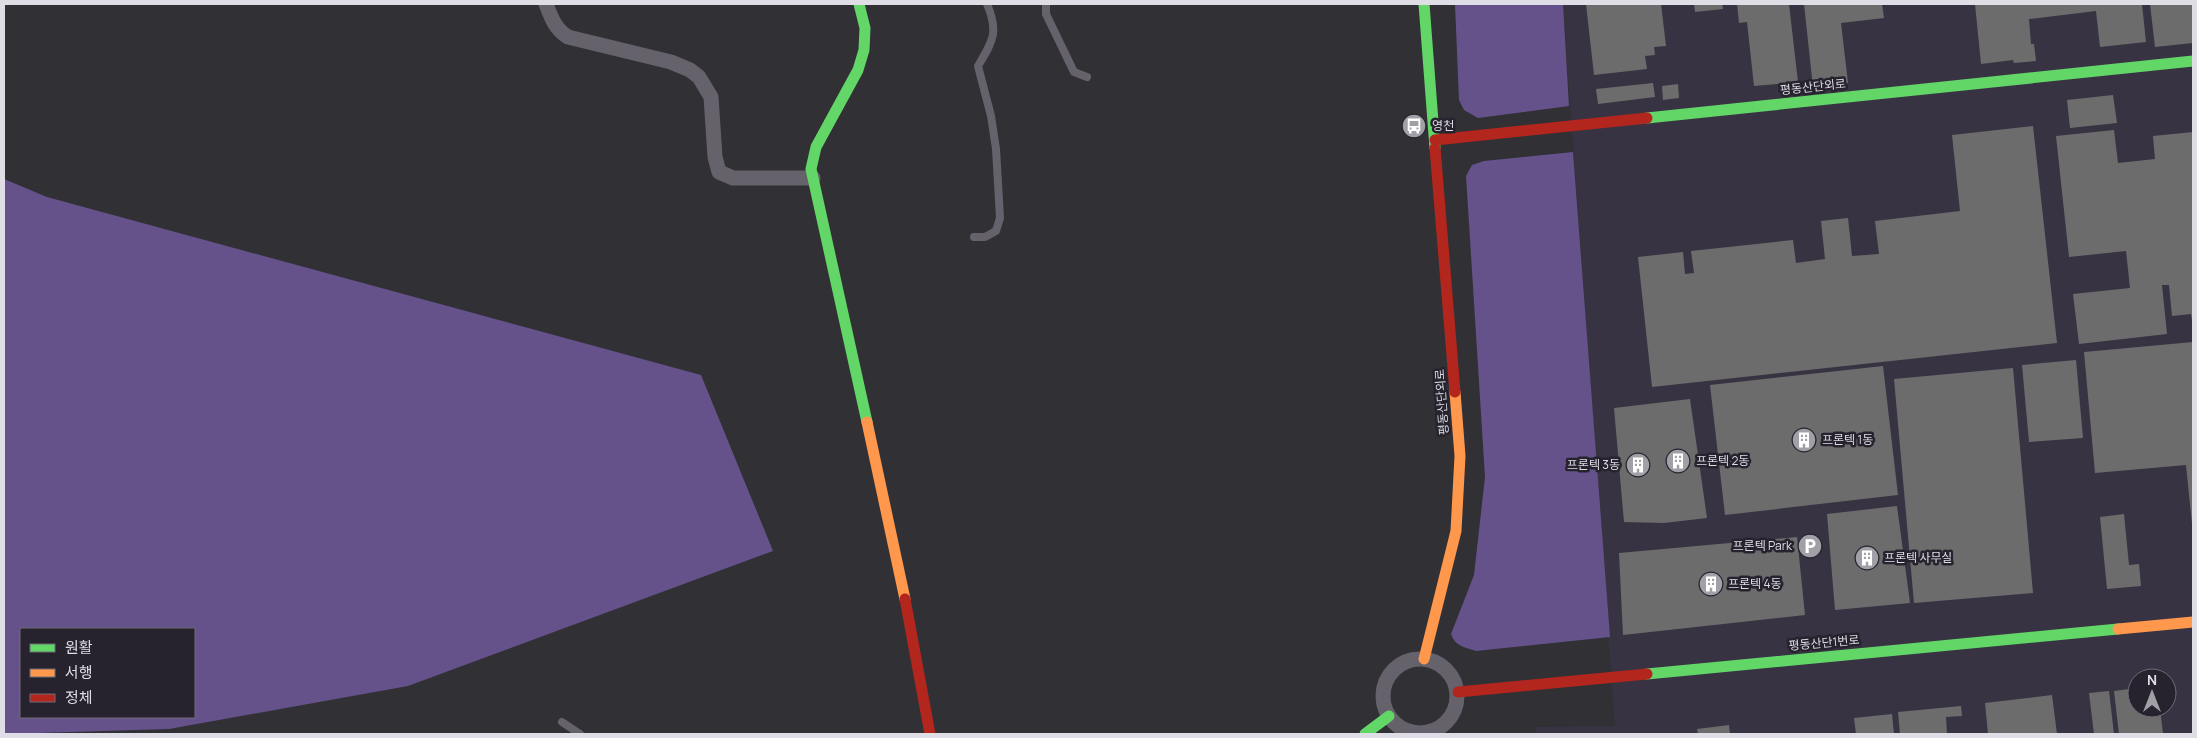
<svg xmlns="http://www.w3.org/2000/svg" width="2197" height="738" viewBox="0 0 2197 738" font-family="Manrope,'Noto Sans KR',sans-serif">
  <rect width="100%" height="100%" fill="#313035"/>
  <path fill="#383343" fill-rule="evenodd" d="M 1563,4 L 2193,4 L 2193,734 L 1536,734 L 1536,727 L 1615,726 ZM 2137,678 L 2167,678 L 2167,708 L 2137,708 Z"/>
  <path fill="#65528a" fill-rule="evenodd" d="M 1455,4 L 1563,4 L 1569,106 L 1478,118 L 1464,110 L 1459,100 Z
    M 1573,152 L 1610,637 L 1476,651 C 1464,647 1455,646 1451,634 L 1474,575 L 1485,477 L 1466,176 L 1472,165 L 1484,161 Z
    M 4,179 L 47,197 L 701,375 L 773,551 L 408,686 L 169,729 L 4,734 ZM 21,629 L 194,629 L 194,717 L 21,717 Z"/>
  <path fill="#6d6c6d" d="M 1586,4 L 1661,4 L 1666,46 L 1654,47 L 1655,55 L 1645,56 L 1647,69 L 1594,75 Z
    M 1694,4 L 1722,4 L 1723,9 L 1695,12 Z
    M 1737,4 L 1789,4 L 1798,82 L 1754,86 L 1747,22 L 1739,23 Z
    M 1804,4 L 1882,4 L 1884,18 L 1841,23 L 1848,83 L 1813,87 Z
    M 1975,4 L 2142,4 L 2146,42 L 2100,47 L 2096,11 L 2029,19 L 2031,44 L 2034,44 L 2036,61 L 2014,63 L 2013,60 L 1981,64 Z
    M 2150,4 L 2193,4 L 2193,43 L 2155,47 Z
    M 1653,83 L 1655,97 L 1598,104 L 1596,89 Z
    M 1678,84 L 1679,98 L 1663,100 L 1662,86 Z
    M 2113,95 L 2117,123 L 2070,128 L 2067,100 Z
    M 2033,126 L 2057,343 L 1652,387 L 1638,257 L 1683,252 L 1685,274 L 1694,273 L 1691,251 L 1793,240 L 1796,263 L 1825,259 L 1821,221 L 1848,218 L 1852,256 L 1879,254 L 1875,221 L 1960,211 L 1952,135 Z
    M 2114,130 L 2118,163 L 2155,159 L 2153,136 L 2193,132 L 2193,328 L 2191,314 L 2172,316 L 2169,285 L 2162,285 L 2167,334 L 2079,344 L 2073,294 L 2130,288 L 2126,251 L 2069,257 L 2056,136 Z
    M 2193,342 L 2193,524 L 2192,524 L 2186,465 L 2095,473 L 2084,352 Z
    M 2076,360 L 2083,438 L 2029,442 L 2022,365 Z
    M 1883,366 L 1898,495 L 1725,515 L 1710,385 Z
    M 2013,368 L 2033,593 L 1914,603 L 1894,379 Z
    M 1690,399 L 1707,518 L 1664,523 L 1624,522 L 1614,408 Z
    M 1897,506 L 1910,603 L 1835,610 L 1827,514 Z
    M 2124,514 L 2129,565 L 2139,564 L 2141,586 L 2107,589 L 2100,517 Z
    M 1797,537 L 1805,615 L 1623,635 L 1619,553 Z
    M 2137,688 L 2137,708 L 2160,708 L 2163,734 L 2119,734 L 2114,691 Z
    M 2109,691 L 2114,734 L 2094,734 L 2089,693 Z
    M 2052,695 L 2057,734 L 1988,734 L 1985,703 Z
    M 1961,706 L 1962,716 L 1946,717 L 1947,734 L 1900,734 L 1898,712 Z
    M 1892,714 L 1894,734 L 1856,734 L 1854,718 Z
    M 1729,725 L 1730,734 L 1698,734 L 1697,729 Z"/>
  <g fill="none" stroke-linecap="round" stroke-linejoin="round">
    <path stroke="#65626b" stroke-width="8" d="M 1046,4 L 1046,14 L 1074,72 L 1087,77
      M 974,237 L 985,237 L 996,231 L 1000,218 L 996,149 L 991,116 L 978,66 C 993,41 999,32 987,4
      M 562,722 L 580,734"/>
    <path stroke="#65626b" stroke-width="15" d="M 546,4 C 551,17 555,29 568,37 L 671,62 L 690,70 L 699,77 L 711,97 L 715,157 L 719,172 L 733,178 L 813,178
      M1383 696a37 37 0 1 1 74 0a37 37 0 1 1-74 0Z"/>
    <path stroke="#63d668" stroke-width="11" d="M 859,4 L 865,28 L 864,50 L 858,70 L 816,147 L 811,169 L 867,422
      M 1424,4 L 1435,148
      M 1647,118 L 2193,61
      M 1647,674 L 2118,629
      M 1365,734 L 1389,716"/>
    <path stroke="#ff974d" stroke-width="11" d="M 867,422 L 905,599
      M 2118,629 L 2193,622
      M 1424,659 L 1456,531 L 1460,456 L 1455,392"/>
    <path stroke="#b3261e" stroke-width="11" d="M 1435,140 L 1647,118
      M 1435,148 L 1455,392
      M 905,599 L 930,734
      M 1458,692 L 1647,674"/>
  </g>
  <defs>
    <g id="bus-disc" transform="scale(1.25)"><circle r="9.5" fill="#a2a0a7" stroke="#26232e"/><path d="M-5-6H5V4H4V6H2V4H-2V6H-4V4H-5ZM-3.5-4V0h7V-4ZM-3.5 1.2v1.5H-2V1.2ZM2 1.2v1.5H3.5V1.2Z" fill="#fff"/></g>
    <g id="building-disc" transform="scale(1.25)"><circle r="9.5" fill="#a2a0a7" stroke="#26232e"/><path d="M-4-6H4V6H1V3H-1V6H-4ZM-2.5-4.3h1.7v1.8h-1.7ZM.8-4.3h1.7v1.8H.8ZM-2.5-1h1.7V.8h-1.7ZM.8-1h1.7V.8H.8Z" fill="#fff"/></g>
    <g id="parking-disc" transform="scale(1.25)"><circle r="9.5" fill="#a2a0a7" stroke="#26232e"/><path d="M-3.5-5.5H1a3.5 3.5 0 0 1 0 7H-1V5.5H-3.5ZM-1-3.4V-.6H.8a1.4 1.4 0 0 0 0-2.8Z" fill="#fff"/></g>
  </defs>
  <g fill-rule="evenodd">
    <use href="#bus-disc" x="1414" y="126"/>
    <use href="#building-disc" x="1804" y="440"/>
    <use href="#building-disc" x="1678" y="461"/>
    <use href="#building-disc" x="1638" y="465"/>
    <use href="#parking-disc" x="1810" y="546"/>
    <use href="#building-disc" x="1867" y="558"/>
    <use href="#building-disc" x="1711" y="584"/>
  </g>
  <g text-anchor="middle" stroke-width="5" stroke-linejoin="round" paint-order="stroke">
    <g font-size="12" fill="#dfdde5" stroke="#26232e">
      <text transform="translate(1813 87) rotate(-6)" y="4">평동산단외로</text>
      <text transform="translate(1442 402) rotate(-94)" y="4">평동산단외로</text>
      <text transform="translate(1824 643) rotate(-5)" y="4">평동산단1번로</text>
    </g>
    <g font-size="12" fill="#dfdde5" stroke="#26232e" text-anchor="start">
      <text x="1432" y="130">영천</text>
      <text x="1822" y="444">프론텍 1동</text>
      <text x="1696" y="465">프론텍 2동</text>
      <text x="1620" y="469" text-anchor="end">프론텍 3동</text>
      <text x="1792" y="550" text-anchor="end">프론텍 Park</text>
      <text x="1884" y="562">프론텍 사무실</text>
      <text x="1728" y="588">프론텍 4동</text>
    </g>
  </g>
  <rect width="2197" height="738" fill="none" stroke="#dfdde5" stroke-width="10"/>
  <rect x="20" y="628" width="175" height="90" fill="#26232e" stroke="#706d77"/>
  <rect x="30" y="644" width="25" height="8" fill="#63d668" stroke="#706d77"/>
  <text x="65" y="653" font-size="15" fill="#dfdde5">원활</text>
  <rect x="30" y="669" width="25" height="8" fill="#ff974d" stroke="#706d77"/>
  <text x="65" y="678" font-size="15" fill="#dfdde5">서행</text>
  <rect x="30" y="694" width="25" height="8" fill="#b3261e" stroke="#706d77"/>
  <text x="65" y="703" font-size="15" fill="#dfdde5">정체</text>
  <g transform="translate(2152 693)"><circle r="24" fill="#26232e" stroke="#706d77"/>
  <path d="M0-4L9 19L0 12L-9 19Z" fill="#a2a0a7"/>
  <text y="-8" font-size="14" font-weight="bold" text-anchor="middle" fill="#dfdde5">N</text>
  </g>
</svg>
